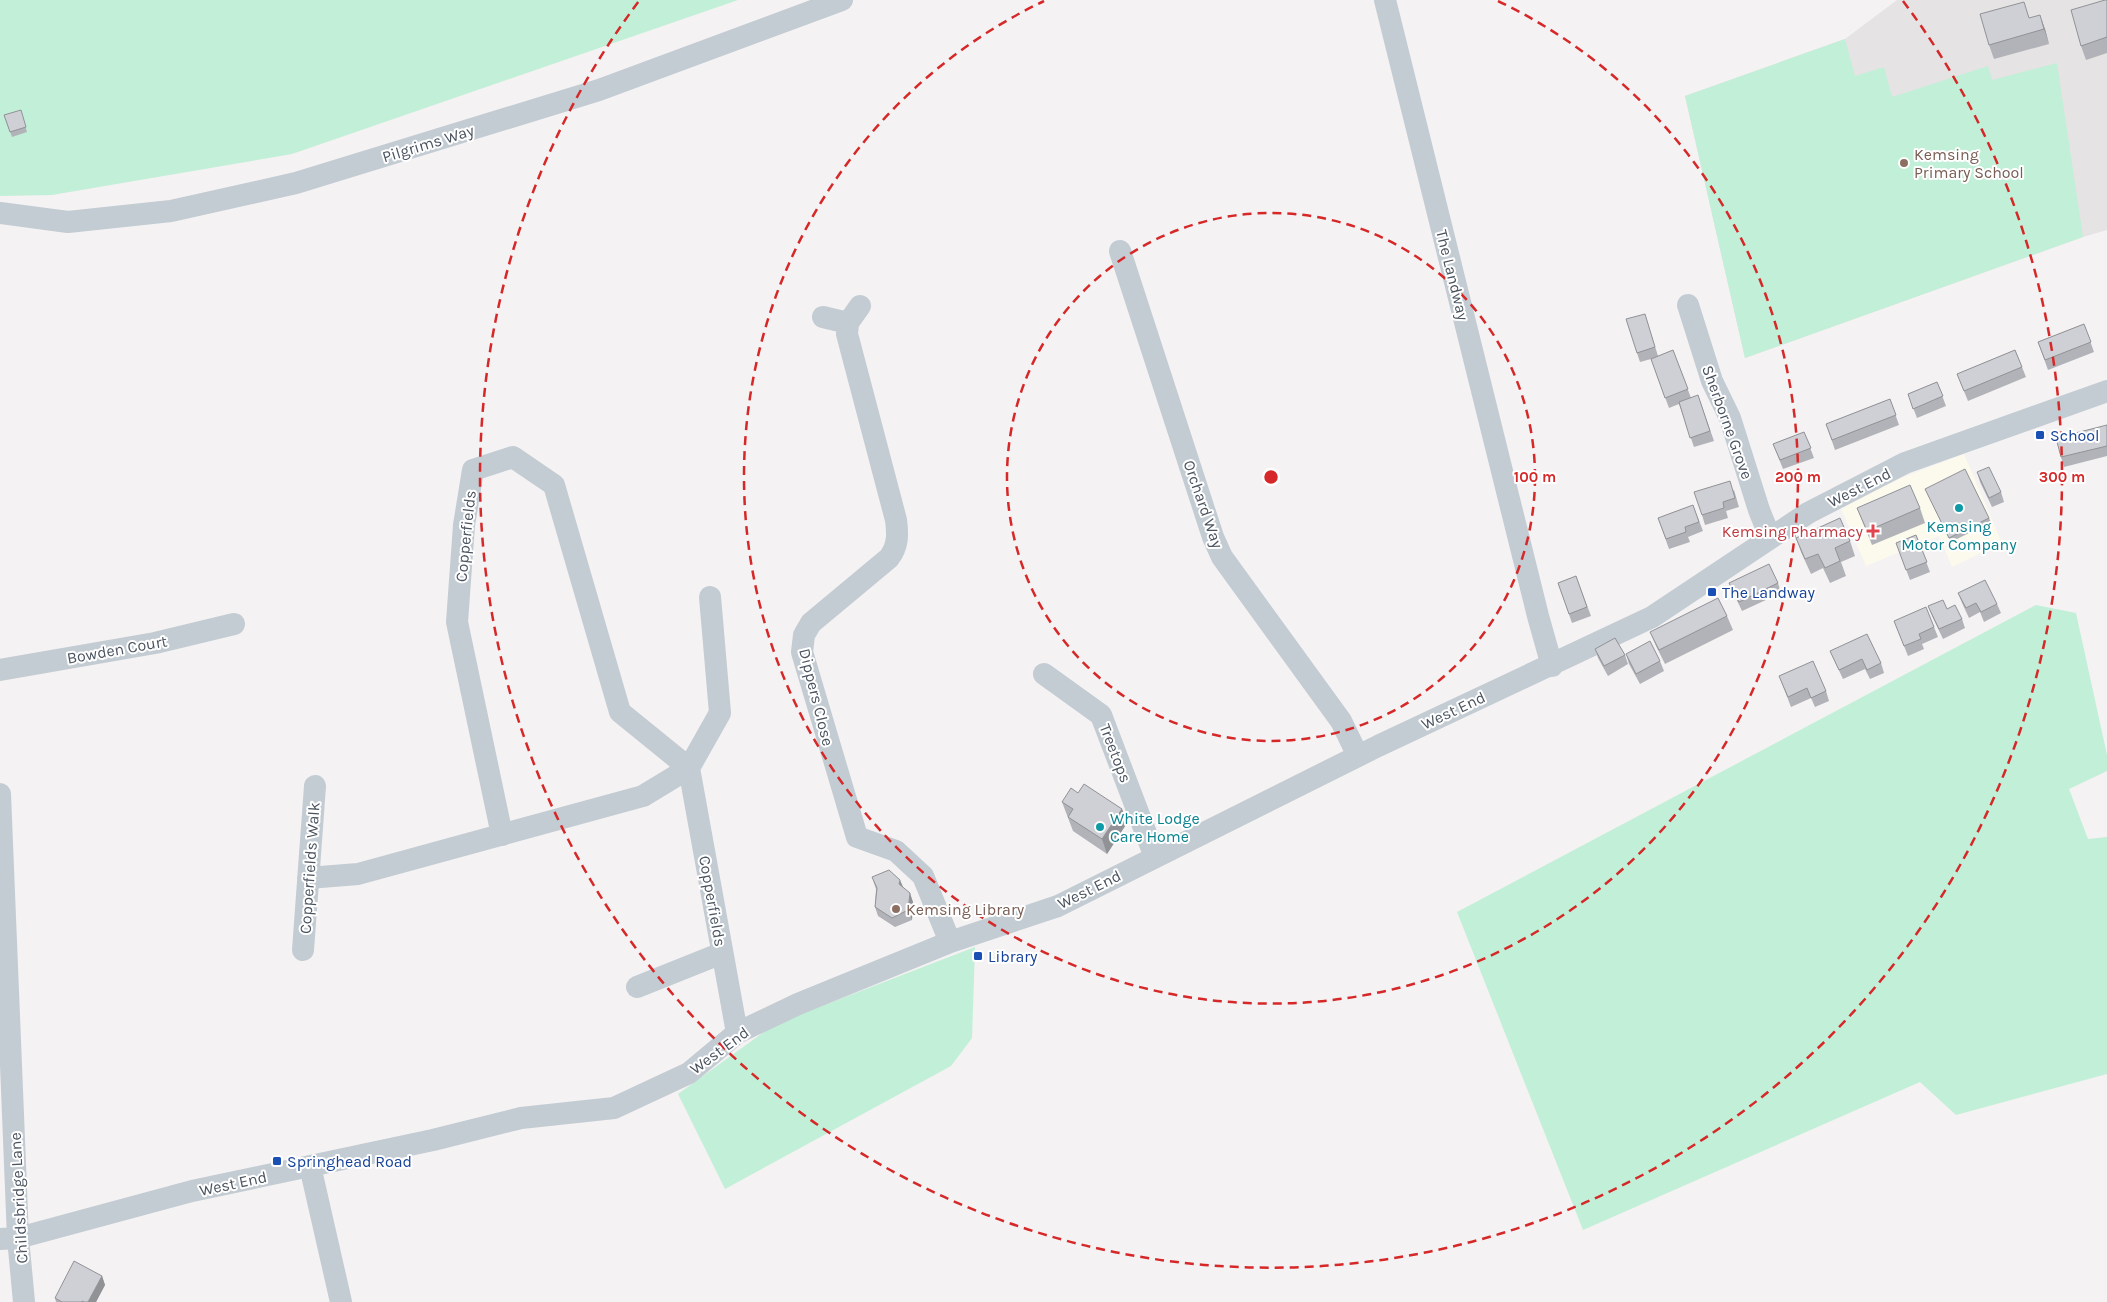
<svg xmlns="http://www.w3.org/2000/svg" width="2107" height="1302" viewBox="0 0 2107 1302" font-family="Karla,sans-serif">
  <rect width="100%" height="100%" fill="#f4f2f2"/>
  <path fill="#fcf9ed" d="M 1964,454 L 2002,543 L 1952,567 L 1939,536 L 1866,566 L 1840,507 L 1901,478 Z"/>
  <path fill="#e5e3e4" d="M 1897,0 L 2107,0 L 2107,230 L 2083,237 L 1745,358 L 1685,96 L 1845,39 Z"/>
  <path fill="#c2efd7" d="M 0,0 L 738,0 L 292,154 L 52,195 L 0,196 Z
    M 1845,39 L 1855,76 L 1884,67 L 1892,97 L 1988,66 L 1992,80 L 2057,63 L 2083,237 L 1745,358 L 1685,96 Z
    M 2036,605 L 2076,613 L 2107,755 L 2107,771 L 2069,789 L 2088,839 L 2107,837 L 2107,1074 L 1956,1115 L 1920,1082 L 1583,1230 L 1457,912 Z
    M 975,947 L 972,1038 L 951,1066 L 725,1189 L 678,1094 L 775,1024 Z"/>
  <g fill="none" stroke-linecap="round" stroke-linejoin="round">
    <path stroke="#c3cbd3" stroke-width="22" d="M 1385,0 L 1538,616 L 1552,666
      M 0,213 L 68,222 L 171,211 L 296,183 L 599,90 L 842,0
      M 1120,251 L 1213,537 L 1222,557 L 1341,721 L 1358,756
      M 1688,305 L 1712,381 L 1730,418 L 1759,510 L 1770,537
      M 860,306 L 848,323 L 847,334 L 896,520 C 898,535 898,546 889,558 L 811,623 L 804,635 L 802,652 L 857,837 L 896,851 L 923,876 L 950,942
      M 823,317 L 848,323
      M 0,670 L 155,643 L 234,624
      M 1044,674 L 1101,715 L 1155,857
      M 0,794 L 18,1238 L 24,1302
      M 502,835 L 457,622 L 464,525 L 473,470 L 513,457 L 554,485 L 620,712 L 689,768 L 720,713 L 710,597
      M 308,878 L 358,874 L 643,796 L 689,768 L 737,1033
      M 303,950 L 315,786
      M 637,987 L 722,953
      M 310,1166 L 341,1302
      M 0,1239 L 18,1238 L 192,1191 L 433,1140 L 521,1118 L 614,1108 L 689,1073 L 737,1033 L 798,1004 L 950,942 L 1058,906 L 1378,746 L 1652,617 L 1808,513 L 1905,463 L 2107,391"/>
  </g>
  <path fill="#b2b3b8" d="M 2107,0 L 2107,53 L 2086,60 L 2081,46 Z
    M 2030,18 L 2045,29 L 2049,44 L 1994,59 L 1989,45 Z
    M 4,115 L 22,115 L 27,132 L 12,137 Z
    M 1645,314 L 1658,356 L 1673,350 L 1691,398 L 1698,395 L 1714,441 L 1694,447 L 1679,404 L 1669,408 L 1651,359 L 1640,362 L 1637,353 Z
    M 2084,324 L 2094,352 L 2048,370 L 2038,342 Z
    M 2015,350 L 2026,377 L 1968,401 L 1957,374 Z
    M 1937,382 L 1946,406 L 1917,418 L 1908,394 Z
    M 1890,399 L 1899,425 L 1835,450 L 1826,424 Z
    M 2107,425 L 2107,456 L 2064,467 L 2061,457 Z
    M 1804,432 L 1814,458 L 1783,469 L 1773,444 Z
    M 1977,472 L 2001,492 L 2004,502 L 1992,507 L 1980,482 Z
    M 1925,489 L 1989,518 L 1991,522 L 1951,542 Z
    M 1734,490 L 1739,507 L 1726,511 L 1728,518 L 1705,525 L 1702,515 Z
    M 1693,505 L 1703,531 L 1688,537 L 1690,542 L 1669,549 L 1658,518 Z
    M 1857,508 L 1920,508 L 1925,523 L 1872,545 Z
    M 1916,535 L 1930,572 L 1910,580 L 1896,543 Z
    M 1796,538 L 1850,541 L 1855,556 L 1841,562 L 1846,576 L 1830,583 L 1823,568 L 1811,574 L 1801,552 Z
    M 1576,576 L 1591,616 L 1572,623 L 1558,583 Z
    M 1729,583 L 1778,583 L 1781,593 L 1742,611 L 1733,592 Z
    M 1958,593 L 1997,604 L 2001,613 L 1984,622 L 1980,612 L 1969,618 L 1962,603 Z
    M 1928,606 L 1947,609 L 1962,619 L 1965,628 L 1943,639 L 1932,616 Z
    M 1727,616 L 1733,630 L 1665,664 L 1656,646 L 1650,632 Z
    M 1894,621 L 1934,627 L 1938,637 L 1922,644 L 1924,649 L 1908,656 Z
    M 1595,649 L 1625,655 L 1628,664 L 1608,676 L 1598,658 Z
    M 1830,651 L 1881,663 L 1884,673 L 1870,679 L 1865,669 L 1843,679 L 1834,660 Z
    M 1626,654 L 1660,661 L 1664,671 L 1640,684 L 1629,664 Z
    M 1779,676 L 1826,691 L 1829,701 L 1815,707 L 1811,698 L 1791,707 Z
    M 1078,793 L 1122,809 L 1127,823 L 1107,854 L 1073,831 L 1062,802 Z
    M 872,877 L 903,887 L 913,902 L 912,920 L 895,927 L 878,916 L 875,907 L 876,889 Z
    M 102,1276 L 105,1285 L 96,1302 L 56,1302 L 55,1298 Z"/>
  <path fill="#919296" d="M 2040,15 L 2045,29 L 2049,44 L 2044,29 Z
    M 1122,809 L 1127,823 L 1107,854 L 1102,839 Z
    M 900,880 L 904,889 L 899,884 Z
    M 910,893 L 913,902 L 912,920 L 908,910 Z
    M 102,1276 L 105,1285 L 96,1302 L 88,1302 Z"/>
  <path fill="#cfd0d6" stroke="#919296" d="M 2105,0 L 2107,0 L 2107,37 L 2081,46 L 2071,10 Z
    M 2024,2 L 2029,18 L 2040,15 L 2044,29 L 1989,45 L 1980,14 Z
    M 21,110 L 26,127 L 10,132 L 4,115 Z
    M 1645,314 L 1655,347 L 1637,353 L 1626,319 Z
    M 2084,324 L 2091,342 L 2045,360 L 2038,342 Z
    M 1673,350 L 1688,389 L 1665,398 L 1651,359 Z
    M 2015,350 L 2022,367 L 1964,391 L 1957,374 Z
    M 1937,382 L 1943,396 L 1913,409 L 1908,394 Z
    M 1698,395 L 1710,431 L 1690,438 L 1679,402 Z
    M 1890,399 L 1896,415 L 1832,440 L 1826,424 Z
    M 2107,425 L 2107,446 L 2061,457 L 2056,438 Z
    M 1804,432 L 1811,448 L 1780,460 L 1773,444 Z
    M 1989,467 L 2001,492 L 1989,498 L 1977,472 Z
    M 1965,469 L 1989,518 L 1949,538 L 1925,489 Z
    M 1730,481 L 1735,498 L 1723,502 L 1724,508 L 1702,515 L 1694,492 Z
    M 1910,485 L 1920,508 L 1867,531 L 1857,508 Z
    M 1693,505 L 1699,522 L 1685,527 L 1686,532 L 1666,539 L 1658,518 Z
    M 1840,518 L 1850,541 L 1835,548 L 1840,561 L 1825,568 L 1818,554 L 1805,559 L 1796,538 Z
    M 1916,535 L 1927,562 L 1906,570 L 1896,543 Z
    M 1769,564 L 1778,583 L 1739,602 L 1729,583 Z
    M 1576,576 L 1587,607 L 1569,614 L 1558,583 Z
    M 1985,580 L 1997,604 L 1981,612 L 1976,603 L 1966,608 L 1958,593 Z
    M 1718,598 L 1727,616 L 1659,650 L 1650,632 Z
    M 1943,600 L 1947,609 L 1955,605 L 1962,619 L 1939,629 L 1928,606 Z
    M 1926,607 L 1934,627 L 1919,634 L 1921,639 L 1904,646 L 1894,621 Z
    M 1867,634 L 1881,663 L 1867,670 L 1862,659 L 1839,670 L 1830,651 Z
    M 1615,638 L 1625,655 L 1604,666 L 1595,649 Z
    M 1650,641 L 1660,661 L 1636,674 L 1626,654 Z
    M 1813,661 L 1826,691 L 1811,698 L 1807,688 L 1788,697 L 1779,676 Z
    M 1084,784 L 1122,809 L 1102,839 L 1068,817 L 1073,809 L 1062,802 L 1071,788 L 1078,793 Z
    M 889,870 L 900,880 L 899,884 L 910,893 L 908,910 L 892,918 L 875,907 L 877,888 L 872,877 Z
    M 74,1261 L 102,1276 L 88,1302 L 84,1302 L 82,1301 L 82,1302 L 62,1302 L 55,1298 Z"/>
  <g fill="none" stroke="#d62828" stroke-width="2.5" stroke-dasharray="9 6">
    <circle cx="1271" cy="477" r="264"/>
    <path d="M1498 1A527 527 0 1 1 1044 1"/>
    <path d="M1903 1A791 791 0 1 1 639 1"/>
  </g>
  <g fill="#8d6e63" stroke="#fff" stroke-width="2">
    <circle cx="1904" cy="163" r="5"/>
    <circle cx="896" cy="909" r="5"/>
  </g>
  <g fill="#1a4fb4" stroke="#fff" stroke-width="2">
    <rect x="2035" y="430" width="10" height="10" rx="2.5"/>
    <rect x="1707" y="587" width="10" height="10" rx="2.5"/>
    <rect x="973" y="951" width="10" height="10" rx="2.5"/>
    <rect x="272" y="1156" width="10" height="10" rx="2.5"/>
  </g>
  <g fill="#0f9aa8" stroke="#fff" stroke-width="2">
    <circle cx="1959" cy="508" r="5"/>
    <circle cx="1100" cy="827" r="5"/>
  </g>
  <path fill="#e0444e" stroke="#fff" stroke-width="2" d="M1870.5 523.5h5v5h5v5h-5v5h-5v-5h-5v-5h5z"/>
  <g text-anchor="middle" stroke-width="4" stroke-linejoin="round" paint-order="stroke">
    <g font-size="16" fill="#4a535f" stroke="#fff">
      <text transform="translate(428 143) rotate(-17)" y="6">Pilgrims Way</text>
      <text transform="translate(1453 275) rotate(76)" y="6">The Landway</text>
      <text transform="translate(1728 422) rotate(70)" y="6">Sherborne Grove</text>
      <text transform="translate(1859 487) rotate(-27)" y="6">West End</text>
      <text transform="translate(1204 504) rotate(71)" y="6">Orchard Way</text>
      <text transform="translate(465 536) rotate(-84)" y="6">Copperfields</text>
      <text transform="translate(117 649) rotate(-10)" y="6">Bowden Court</text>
      <text transform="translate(817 697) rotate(76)" y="6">Dippers Close</text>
      <text transform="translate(1453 710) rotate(-25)" y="6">West End</text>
      <text transform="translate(1116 753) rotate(69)" y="6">Treetops</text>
      <text transform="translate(309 868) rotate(-86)" y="6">Copperfields Walk</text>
      <text transform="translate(1089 889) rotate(-26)" y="6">West End</text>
      <text transform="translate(713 901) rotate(80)" y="6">Copperfields</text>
      <text transform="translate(719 1050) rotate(-36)" y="6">West End</text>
      <text transform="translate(233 1183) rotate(-12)" y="6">West End</text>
      <text transform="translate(18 1198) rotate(-93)" y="6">Childsbridge Lane</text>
    </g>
    <g font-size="16" fill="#785e54" stroke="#fff" text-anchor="start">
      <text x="1914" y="160">Kemsing<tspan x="1914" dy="18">Primary School</tspan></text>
      <text x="906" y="915">Kemsing Library</text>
    </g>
    <g font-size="16" fill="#164399" stroke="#fff" text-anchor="start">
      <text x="2050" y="441">School</text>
      <text x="1722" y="598">The Landway</text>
      <text x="988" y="962">Library</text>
      <text x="287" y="1167">Springhead Road</text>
    </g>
    <g font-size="16" fill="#0d838f" stroke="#fff">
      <text x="1959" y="532">Kemsing<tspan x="1959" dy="18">Motor Company</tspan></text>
      <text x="1110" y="824" text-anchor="start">White Lodge<tspan x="1110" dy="18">Care Home</tspan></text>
    </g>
    <g font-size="16" fill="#be3a42" stroke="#fff" text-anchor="end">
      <text x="1863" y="537">Kemsing Pharmacy</text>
    </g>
  </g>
  <circle cx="1271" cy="477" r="8" fill="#d62828" stroke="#fff" stroke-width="2.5"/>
  <g font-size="15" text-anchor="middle" font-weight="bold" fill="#d62828" stroke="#fff" stroke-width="4" stroke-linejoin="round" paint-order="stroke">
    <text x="1535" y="482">100 m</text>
    <text x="1798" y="482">200 m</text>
    <text x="2062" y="482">300 m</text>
  </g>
</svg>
